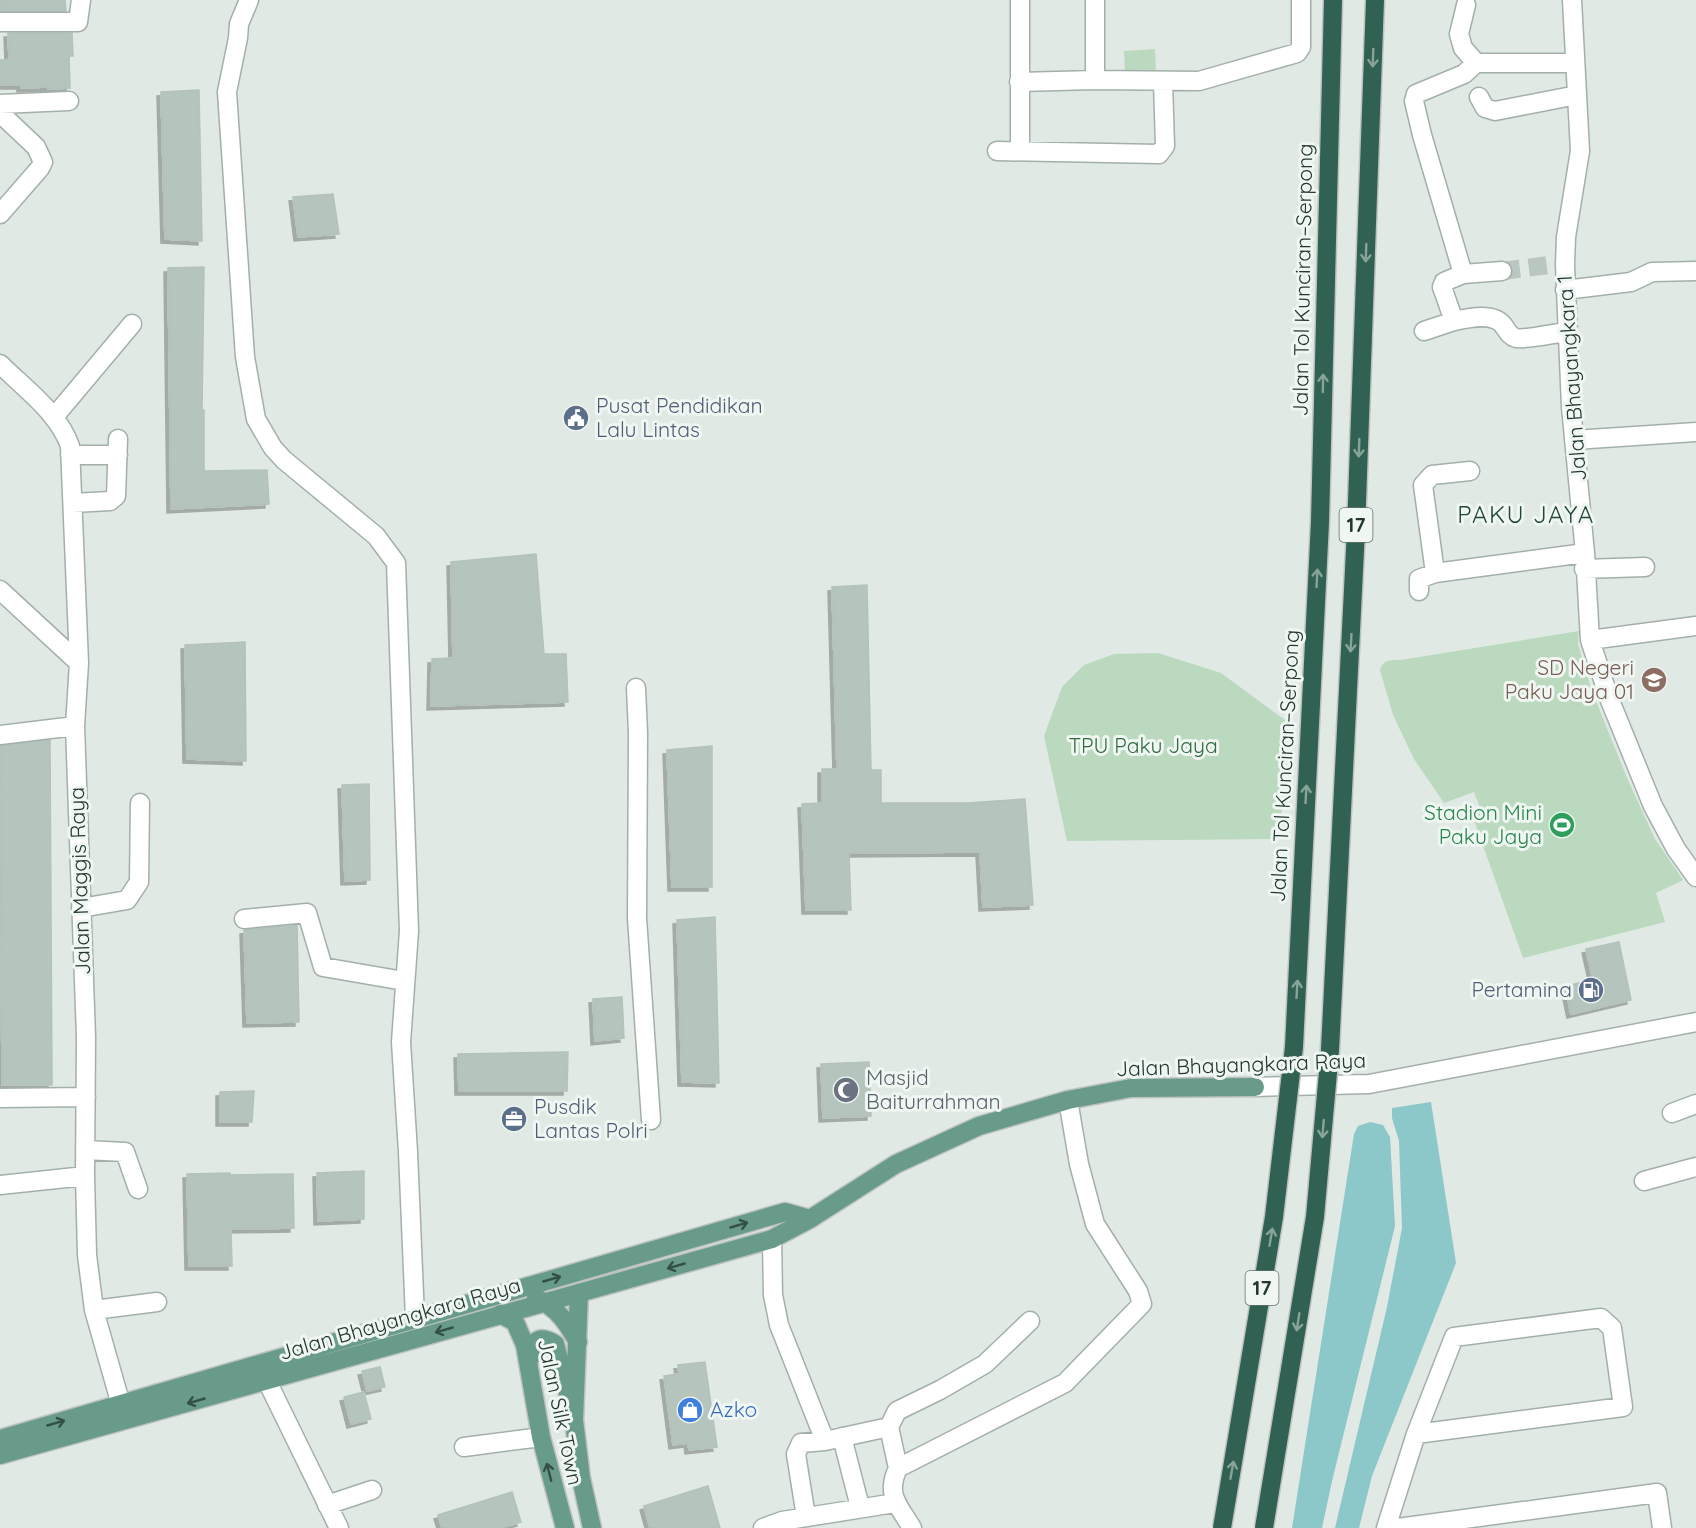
<svg xmlns="http://www.w3.org/2000/svg" width="1696" height="1528" viewBox="0 0 1696 1528" font-family="Quicksand,sans-serif">
  <defs>
    <filter id="shadow"><feDropShadow dx="-4" dy="4" stdDeviation="0" flood-color="#0004"/></filter>
  </defs>
  <rect width="100%" height="100%" fill="#e0e9e4"/>
  <path fill="#bad9bf" d="M 1155,49 L 1156,73 L 1125,73 L 1124,51 Z
    M 1579,631 L 1578,644 L 1592,691 L 1627,778 L 1655,839 L 1683,880 L 1656,893 L 1665,922 L 1523,958 L 1471,812 L 1480,808 L 1474,792 L 1444,803 L 1414,759 L 1393,715 L 1380,670 C 1383,659 1391,660 1401,660 Z
    M 1158,653 L 1221,673 L 1285,720 L 1281,839 L 1067,841 L 1044,736 L 1062,687 L 1084,665 L 1114,654 Z"/>
  <path fill="#8cc7ca" d="M 1431,1102 L 1456,1263 L 1372,1476 L 1359,1528 L 1335,1528 L 1387,1307 L 1402,1228 L 1399,1141 L 1392,1118 L 1392,1108 Z
    M 1370,1122 L 1383,1125 L 1390,1137 L 1395,1226 L 1332,1481 L 1322,1528 L 1292,1528 L 1354,1134 L 1358,1126 Z"/>
  <path fill="#b5c4bd" stroke="#b3c2ba" stroke-width="1.5" filter="url(#shadow)" d="M 0,0 L 65,0 L 66,11 L 0,11 Z
    M 8,33 L 72,33 L 73,56 L 69,56 L 70,88 L 48,89 L 48,87 L 21,88 L 21,85 L 0,85 L 0,60 L 8,60 L 9,58 Z
    M 199,90 L 202,241 L 165,239 L 161,92 Z
    M 333,194 L 339,234 L 298,237 L 293,197 Z
    M 204,267 L 202,410 L 204,410 L 204,471 L 267,470 L 269,504 L 171,509 L 168,268 Z
    M 536,554 L 544,654 L 566,654 L 568,702 L 431,706 L 432,659 L 453,658 L 451,562 Z
    M 867,585 L 871,770 L 881,770 L 881,803 L 967,803 L 1025,799 L 1033,905 L 983,907 L 980,852 L 849,853 L 851,910 L 806,910 L 802,804 L 822,803 L 822,769 L 837,769 L 832,587 Z
    M 245,642 L 246,761 L 187,759 L 185,645 Z
    M 50,740 L 52,1085 L 2,1085 L 0,746 Z
    M 712,746 L 712,887 L 672,887 L 667,750 Z
    M 369,784 L 370,880 L 345,881 L 342,785 Z
    M 715,917 L 719,1083 L 682,1082 L 677,920 Z
    M 297,925 L 299,1022 L 247,1023 L 244,930 Z
    M 1619,942 L 1631,1000 L 1571,1014 L 1565,986 L 1593,980 L 1586,949 Z
    M 622,997 L 624,1038 L 595,1041 L 593,999 Z
    M 568,1052 L 567,1091 L 459,1091 L 458,1054 Z
    M 869,1062 L 871,1116 L 823,1118 L 821,1064 Z
    M 254,1091 L 252,1122 L 220,1122 L 220,1092 Z
    M 364,1171 L 364,1219 L 318,1221 L 317,1173 Z
    M 230,1173 L 230,1175 L 293,1174 L 294,1228 L 231,1229 L 232,1266 L 189,1266 L 187,1174 Z
    M 705,1362 L 717,1447 L 689,1450 L 688,1443 L 673,1445 L 664,1376 L 679,1374 L 678,1365 Z
    M 380,1367 L 385,1387 L 367,1391 L 362,1371 Z
    M 364,1392 L 371,1419 L 351,1424 L 344,1397 Z
    M 708,1486 L 720,1528 L 650,1528 L 644,1506 Z
    M 512,1492 L 521,1522 L 500,1528 L 442,1528 L 438,1515 Z"/>
  <g fill="none" stroke-linecap="round" stroke-linejoin="round">
    <path stroke="#bac6c0" stroke-width="18" stroke-dasharray="18 9" stroke-linecap="butt" d="M 1502,271 L 1549,265"/>
    <g stroke="#a3b0aa" stroke-width="21">
      <path id="minor" d="M 249,0 L 239,24 L 238,38 L 227,92 L 245,357 L 256,419 L 273,448 L 284,460 L 376,536 L 396,563 L 409,931 L 401,1042 L 408,1152 L 415,1318
        M 1020,0 L 1020,151
        M 1572,0 L 1580,151 L 1566,237 L 1565,265 L 1571,407 L 1585,553 L 1590,640 L 1609,698 L 1653,806 L 1676,849 L 1696,877
        M 1466,5 L 1459,34 L 1463,48 L 1476,63
        M 0,22 L 78,22 L 81,0
        M 1095,80 L 1095,0
        M 1019,82 L 1095,80 L 1199,81 L 1297,53 L 1301,47 L 1301,0
        M 1479,97 L 1485,108 L 1495,111 L 1577,95
        M 0,104 L 69,101
        M 0,113 L 36,147 L 43,162 L 40,168 L 0,214
        M 997,151 L 1159,154 L 1165,146 L 1163,82
        M 1502,271 L 1463,274 L 1444,282 L 1442,287 L 1454,321 C 1468,318 1493,312 1503,325 C 1507,330 1509,336 1516,338 C 1525,340 1556,333 1567,332
        M 1463,274 L 1422,135 L 1414,101 L 1416,94 L 1464,74 L 1476,63 L 1575,63
        M 1565,290 L 1631,282 L 1652,272 L 1696,271
        M 1424,331 L 1454,321
        M 0,364 C 25,389 58,412 70,446 L 79,663 L 75,726 L 86,1037 L 85,1176 L 87,1255 L 94,1310 L 125,1419
        M 54,417 L 132,324
        M 1574,440 L 1696,432
        M 70,455 L 118,455
        M 73,503 L 110,501 L 116,496 L 118,439
        M 1584,569 L 1645,567
        M 1435,573 L 1423,485 L 1432,475 L 1470,471
        M 0,590 L 79,663
        M 1419,591 L 1419,579 L 1435,573 L 1585,553
        M 1590,640 L 1696,626
        M 636,688 L 638,733 L 637,918 L 651,1120
        M 0,735 L 75,726
        M 81,908 L 127,900 L 139,882 L 140,803
        M 244,919 L 307,913 L 323,967 L 404,981
        M 1255,1087 L 1369,1084 L 1696,1022
        M 0,1098 L 86,1097
        M 1672,1113 L 1696,1104
        M 85,1150 L 125,1152 L 138,1189
        M 1644,1181 L 1696,1167
        M 0,1185 L 85,1176
        M 772,1239 L 773,1295 L 779,1325 L 825,1441
        M 94,1310 L 157,1302
        M 267,1381 L 339,1528
        M 842,1437 L 860,1507
        M 464,1447 L 541,1437
        M 898,1468 L 889,1427 L 897,1411 L 940,1390 L 985,1364 L 1030,1321
        M 327,1505 L 372,1490
        M 806,1517 L 796,1454 L 801,1443 L 825,1441 L 889,1427
        M 763,1528 L 782,1521 L 895,1503
        M 912,1528 C 899,1506 885,1495 898,1468 L 1065,1383 L 1142,1304 L 1138,1291 L 1095,1224 L 1079,1164 L 1068,1100
        M 1386,1528 L 1416,1434 L 1454,1337 L 1601,1318 L 1612,1328 L 1623,1407 L 1416,1434
        M 1398,1528 L 1657,1493 L 1662,1528"/>
    </g>
    <g stroke="#bdc3c1" stroke-width="21">
      <path id="major" d="M 579,1293 L 574,1420 L 581,1478 L 592,1528
        M 536,1298 C 558,1308 567,1323 578,1342
        M 500,1314 L 515,1322 L 525,1345 L 541,1437 L 565,1528
        M 529,1361 C 533,1345 535,1332 555,1344 L 570,1401
        M 0,1439 L 785,1212 L 810,1219
        M 0,1455 L 772,1239 L 810,1219 L 896,1164 L 979,1126 L 1068,1100 L 1131,1088 L 1255,1087"/>
    </g>
    <g stroke="#bdc3c1" stroke-width="21">
      <path id="highway" d="M 1294,1047 L 1320,522 L 1333,0
        M 1330,1050 L 1356,530 L 1375,0"/>
    </g>
    <use href="#minor" stroke="#fff" stroke-width="18"/>
    <use href="#major" stroke="#689b89" stroke-width="18"/>
    <use href="#highway" stroke="#316152" stroke-width="18"/>
    <g stroke="#bdc3c1" stroke-width="21" stroke-linecap="butt">
      <path id="highway-bridge" d="M 1222,1528 L 1274,1217 L 1294,1047
        M 1264,1528 L 1315,1217 L 1330,1050"/>
    </g>
    <use href="#highway-bridge" stroke="#316152" stroke-width="18"/>
  </g>
  <defs><path id="oneway-shaft" d="M-6 0H5M1.5-3L5.5 0L1.5 3" fill="none" stroke-width="1.6" stroke-linecap="round" stroke-linejoin="round" transform="scale(1.5)"/></defs>
  <g stroke="#87a49a">
    <use href="#oneway-shaft" transform="translate(1373 58) rotate(92)"/>
    <use href="#oneway-shaft" transform="translate(1366 253) rotate(92)"/>
    <use href="#oneway-shaft" transform="translate(1323 383) rotate(-89)"/>
    <use href="#oneway-shaft" transform="translate(1359 448) rotate(92)"/>
    <use href="#oneway-shaft" transform="translate(1317 578) rotate(-87)"/>
    <use href="#oneway-shaft" transform="translate(1351 643) rotate(93)"/>
    <use href="#oneway-shaft" transform="translate(1306 794) rotate(-87)"/>
    <use href="#oneway-shaft" transform="translate(1297 989) rotate(-87)"/>
    <use href="#oneway-shaft" transform="translate(1323 1129) rotate(95)"/>
    <use href="#oneway-shaft" transform="translate(1271 1237) rotate(-80)"/>
    <use href="#oneway-shaft" transform="translate(1298 1322) rotate(99)"/>
    <use href="#oneway-shaft" transform="translate(1232 1470) rotate(-80)"/>
  </g>
  <g stroke="#345146">
    <use href="#oneway-shaft" transform="translate(739 1225) rotate(-16)"/>
    <use href="#oneway-shaft" transform="translate(676 1266) rotate(164)"/>
    <use href="#oneway-shaft" transform="translate(552 1279) rotate(-16)"/>
    <use href="#oneway-shaft" transform="translate(444 1330) rotate(164)"/>
    <use href="#oneway-shaft" transform="translate(196 1401) rotate(164)"/>
    <use href="#oneway-shaft" transform="translate(56 1423) rotate(-16)"/>
    <use href="#oneway-shaft" transform="translate(549 1472) rotate(-104)"/>
  </g>
  <defs>
    <g id="civic-disc" transform="scale(1.35)"><circle r="9.5" fill="#5c6f8a" stroke="#f0f6f2"/><path d="M-.6-6.5H3V-4.5H.6V-3L4-1V1h2V6H-6V1h2V-1L-.6-3ZM-1.2 2.5V6h2.4V2.5Z" fill="#fff"/></g>
    <g id="school-disc" transform="scale(1.35)"><circle r="9.5" fill="#8d6e63" stroke="#f0f6f2"/><path d="M0-5L7-2L0 1L-7-2ZM-4 1L0 2.5L4 1V4Q0 6-4 4Z" fill="#fff"/></g>
    <g id="stadium-disc" transform="scale(1.35)"><circle r="9.5" fill="#2e9e5b" stroke="#f0f6f2"/><path d="M0-5a6.5 5 0 1 0 0 10a6.5 5 0 1 0 0-10ZM-3.5-1.8h7v3.6h-7Z" fill="#fff"/></g>
    <g id="fuel-disc" transform="scale(1.35)"><circle r="9.5" fill="#5c6f8a" stroke="#f0f6f2"/><path d="M-5.5-6h7V0h2V4h1.3V-2.5L3-4.5l.8-.8L6-3V5H2.5V1h-1V6h-7ZM-4.2-4.7v3.2H.2V-4.7Z" fill="#fff"/></g>
    <g id="mosque-disc" transform="scale(1.35)"><circle r="9.5" fill="#6b7280" stroke="#f0f6f2"/><path d="M3.5-4.9A6 6 0 1 0 3.5 4.9A5 5 0 1 1 3.5-4.9Z" fill="#fff"/></g>
    <g id="office-disc" transform="scale(1.35)"><circle r="9.5" fill="#5c6f8a" stroke="#f0f6f2"/><path d="M-6-3h4V-5.5h4V-3h4V5H-6ZM-1-4.5V-3h2v-1.5ZM-6 0V1H6V0Z" fill="#fff"/></g>
    <g id="shop-disc" transform="scale(1.35)"><circle r="9.5" fill="#3f7fe0" stroke="#f0f6f2"/><path d="M-5-2.5h2.3a2.7 3.5 0 0 1 5.4 0H5L5.5 6h-11ZM-1.5-2.5h3a1.5 2.3 0 0 0-3 0Z" fill="#fff"/></g>
  </defs>
  <g fill-rule="evenodd">
    <use href="#civic-disc" x="576" y="418"/>
    <use href="#school-disc" x="1654" y="680"/>
    <use href="#stadium-disc" x="1562" y="825"/>
    <use href="#fuel-disc" x="1591" y="990"/>
    <use href="#mosque-disc" x="846" y="1090"/>
    <use href="#office-disc" x="514" y="1119"/>
    <use href="#shop-disc" x="690" y="1410"/>
  </g>
  <g text-anchor="middle" stroke-width="6" stroke-linejoin="round" paint-order="stroke">
    <g fill="#f0f6f2" stroke="#60716a" stroke-width="1.5">
      <rect x="1339.5" y="508" width="33" height="34" rx="4.5"/>
      <rect x="1245.5" y="1271" width="33" height="34" rx="4.5"/>
    </g>
    <g font-size="20" font-weight="bold" fill="#223830">
      <text x="1356" y="532">17</text>
      <text x="1262" y="1295">17</text>
    </g>
    <g font-size="21" fill="#223830" stroke="#f0f6f2">
      <text transform="translate(1303 280) rotate(-89)" y="7">Jalan Tol Kunciran–Serpong</text>
      <text transform="translate(1572 378) rotate(-94)" y="7">Jalan Bhayangkara 1</text>
      <text transform="translate(1285 766) rotate(-87)" y="7">Jalan Tol Kunciran–Serpong</text>
      <text transform="translate(80 881) rotate(-92)" y="7">Jalan Maggis Raya</text>
      <text transform="translate(1241 1065) rotate(-2)" y="7">Jalan Bhayangkara Raya</text>
      <text transform="translate(400 1319) rotate(-16)" y="7">Jalan Bhayangkara Raya</text>
      <text transform="translate(560 1412) rotate(78)" y="7">Jalan Silk Town</text>
    </g>
    <g font-size="21" fill="#4e5e75" stroke="#f0f6f2" text-anchor="start">
      <text x="596" y="413">Pusat Pendidikan<tspan x="596" dy="24">Lalu Lintas</tspan></text>
      <text x="1572" y="997" text-anchor="end">Pertamina</text>
      <text x="534" y="1114">Pusdik<tspan x="534" dy="24">Lantas Polri</tspan></text>
    </g>
    <g font-size="21" fill="#785e54" stroke="#f0f6f2" text-anchor="end">
      <text x="1634" y="675">SD Negeri<tspan x="1634" dy="24">Paku Jaya 01</tspan></text>
    </g>
    <g font-size="21" fill="#306b41" stroke="#f0f6f2">
      <text x="1143" y="753">TPU Paku Jaya</text>
    </g>
    <g font-size="21" fill="#27864d" stroke="#f0f6f2" text-anchor="end">
      <text x="1542" y="820">Stadion Mini<tspan x="1542" dy="24">Paku Jaya</tspan></text>
    </g>
    <g font-size="21" fill="#5b616d" stroke="#f0f6f2" text-anchor="start">
      <text x="866" y="1085">Masjid<tspan x="866" dy="24">Baiturrahman</tspan></text>
    </g>
    <g font-size="21" fill="#366cbe" stroke="#f0f6f2" text-anchor="start">
      <text x="710" y="1417">Azko</text>
    </g>
    <g font-size="24" letter-spacing="1.5" fill="#20483a" stroke="#f0f6f2">
      <text x="1526" y="523">PAKU JAYA</text>
    </g>
  </g>
</svg>
